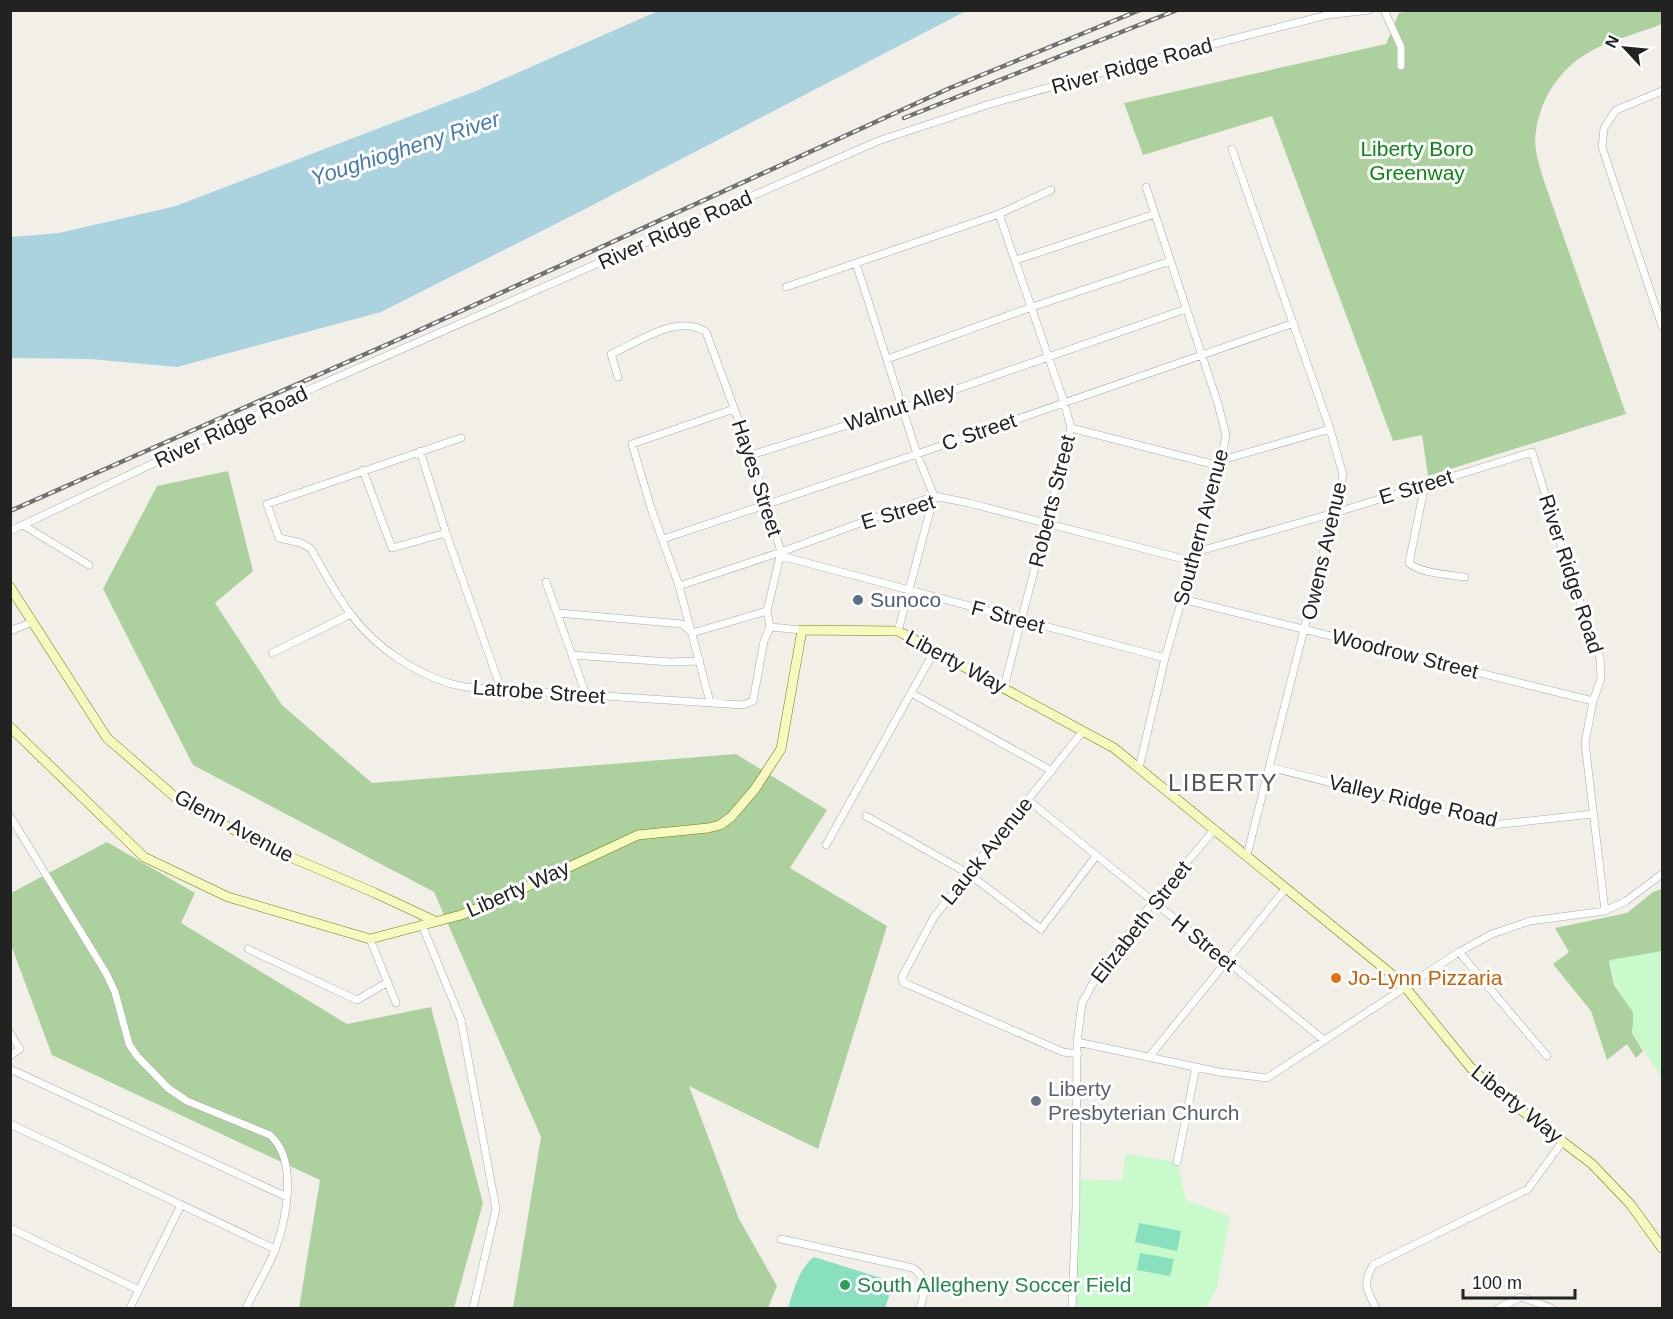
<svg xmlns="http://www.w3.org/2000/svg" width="1673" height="1319" viewBox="0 0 1673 1319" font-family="Helvetica,sans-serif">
  <rect width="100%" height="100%" fill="#f2efe9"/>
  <path fill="#add19e" d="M 1414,11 L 1662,11 L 1662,24 C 1640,33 1614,39 1593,50 C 1562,66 1541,96 1536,131 C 1533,147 1539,165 1544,181 L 1626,414 L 1428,476 L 1422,435 L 1393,441 L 1272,116 L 1143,155 L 1124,103 L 1386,44 L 1399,13 Z
    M 228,471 L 253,571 L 215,603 L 282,705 L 372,783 L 736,754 L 827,810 L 790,868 L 887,926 L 818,1149 L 689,1086 L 739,1219 L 777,1286 L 768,1308 L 513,1308 L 541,1137 L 434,892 L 193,765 L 103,589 L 157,486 Z
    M 107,842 L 195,893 L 181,923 L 347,1024 L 431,1007 L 483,1203 L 454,1308 L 299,1308 L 320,1180 L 52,1055 L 11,945 L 11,893 Z
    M 1662,889 L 1662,952 L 1609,961 L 1614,985 L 1634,1013 L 1632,1033 L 1643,1051 L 1636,1058 L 1627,1044 L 1607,1060 L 1591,1011 L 1553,964 L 1569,952 L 1555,928 L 1627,913 L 1653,892 Z"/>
  <path fill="#c8facc" d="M 1662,951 L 1662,1078 L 1633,1034 L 1633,1012 L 1615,985 L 1610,960 Z
    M 1126,1154 L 1177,1162 L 1186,1200 L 1230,1216 L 1217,1288 L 1206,1308 L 1072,1308 L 1076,1179 L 1122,1181 Z"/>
  <path fill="#88e0be" d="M 1139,1223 L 1181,1231 L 1177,1251 L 1135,1242 Z
    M 1140,1253 L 1174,1259 L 1170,1276 L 1137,1270 Z
    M 814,1257 L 894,1282 L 885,1308 L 788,1308 C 793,1292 799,1268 814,1257 Z"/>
  <path fill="#aad3df" d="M 658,11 L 966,11 L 587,208 L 381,312 L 177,367 L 90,359 L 11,358 L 11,237 L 59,233 L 176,206 L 476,91 Z"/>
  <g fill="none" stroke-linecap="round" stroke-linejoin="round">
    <g stroke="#a9a9a9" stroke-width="8">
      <path id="street" d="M 1384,10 L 1401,47 L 1401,66
        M 1662,91 L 1616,110 L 1604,128 L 1602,147 L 1662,326
        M 1232,149 L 1330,429 L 1343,475 L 1247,855
        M 999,214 L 1064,402 L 1071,428 L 1004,687
        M 1016,260 L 1155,214
        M 856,263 L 917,454 L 934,496 L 898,631
        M 786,287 L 999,214 L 1051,190
        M 887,359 L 1032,307 L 1170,261
        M 618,377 L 611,354 C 639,342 678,313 706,332 L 752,457 L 781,552 L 767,611 L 770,627
        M 1071,428 L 1220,466
        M 461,438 L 267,504 L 279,538 L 301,543 L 311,549 C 323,570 335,593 350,613 C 376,649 422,679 465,687 L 743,705 L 753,701 L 764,641 L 770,627
        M 420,451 L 446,533 L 501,689
        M 751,455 L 902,408 L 1186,309
        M 1222,460 L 1330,429
        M 363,470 L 392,548 L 446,533
        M 1425,484 L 1409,563 C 1418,573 1451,575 1465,577
        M 23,525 L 89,565
        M 10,531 L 315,387 L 878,141 L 990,104 L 1108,71 L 1327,15 L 1369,10
        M 663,539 L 917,454 L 1294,323
        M 1196,552 L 1334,513 L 1532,452 L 1571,577 L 1600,658 L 1601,679 L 1593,701 L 1585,743 L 1605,911
        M 781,556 L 1165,658
        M 546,582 L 586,695
        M 679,586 L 781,552 L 934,496 L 969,503 L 1191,561
        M 1182,599 L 1593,701
        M 558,613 L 682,624 L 692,633 L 767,611
        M 770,627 L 802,630
        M 10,631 L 32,622
        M 272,653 L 351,614
        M 572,655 L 670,662 L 700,661
        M 911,693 L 1052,771
        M 710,702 L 679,586 L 651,508 L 632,444 L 734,409
        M 1270,767 L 1493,825 L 1593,814
        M 1139,768 L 1165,658 L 1220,466 L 1226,435 L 1218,404 L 1146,187
        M 1028,800 L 1324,1040
        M 10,816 L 106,973 L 115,992 L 129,1044 L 137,1056 L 168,1088 L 187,1101 L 270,1135 C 298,1160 287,1218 275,1250 C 267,1270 255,1289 246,1308
        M 866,816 L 969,874 L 1041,929 L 1096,856
        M 826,845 L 935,650
        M 422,925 L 461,1020 L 496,1209 L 473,1308
        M 370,939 L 396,1003
        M 248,949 L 357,1000 L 388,982
        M 1459,952 L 1547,1056
        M 10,1033 L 20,1049 L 10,1056
        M 1077,1042 L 1219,1072 L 1267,1078 L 1459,952 L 1492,934 L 1530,921 L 1605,911 L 1626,901 L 1662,874
        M 1078,1054 L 1063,1052 L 909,985 L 903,982 L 902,977 L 934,917 L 1083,731
        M 1149,1057 L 1286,888
        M 10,1069 L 287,1197
        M 10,1124 L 275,1249
        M 1177,1162 L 1196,1067
        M 10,1228 L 139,1290
        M 781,1239 L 913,1268 C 928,1277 925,1294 920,1308
        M 130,1308 L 181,1205
        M 1072,1308 L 1076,1206 L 1077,1042 L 1082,1003 L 1098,974 L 1153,902 L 1215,829
        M 1376,1308 C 1367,1290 1362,1284 1373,1265 L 1528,1189 L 1563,1141
        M 1499,1308 L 1521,1297 L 1551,1308"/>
    </g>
    <g stroke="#707d05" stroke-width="10">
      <path id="secondary" d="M 10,587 L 107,738 L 182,803 L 269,848 L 375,893 L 435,921
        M 10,727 L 144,857 L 228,897 L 370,939 L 461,915 L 498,900 L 638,835 L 708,828 L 720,825 L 731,817 L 755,789 L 781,749 L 802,630 L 898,631 L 1114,748 L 1401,982 L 1471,1068 L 1495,1090 L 1592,1164 L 1631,1205 L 1662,1248"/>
    </g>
    <use href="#street" stroke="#fff" stroke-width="7"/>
    <use href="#secondary" stroke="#f7fabf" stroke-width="9"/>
    <g stroke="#707070" stroke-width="4.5">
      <path id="rail" d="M 904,118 L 1177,10
        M 10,511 L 404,337 L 950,88 L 1140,10"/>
    </g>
    <use href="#rail" stroke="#fff" stroke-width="2" stroke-dasharray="7" stroke-linecap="butt"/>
  </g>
  <circle fill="#5c6f8a" stroke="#fff" stroke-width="2" cx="858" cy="600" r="6"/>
  <circle fill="#e8710a" stroke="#fff" stroke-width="2" cx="1336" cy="978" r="6"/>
  <circle fill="#6b7280" stroke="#fff" stroke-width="2" cx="1036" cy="1101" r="6"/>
  <circle fill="#2e9e5b" stroke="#fff" stroke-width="2" cx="845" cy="1285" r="6"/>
  <g text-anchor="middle" stroke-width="6" stroke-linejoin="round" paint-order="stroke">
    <g font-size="21" fill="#222" stroke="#fff">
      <text transform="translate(1132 66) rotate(-15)" y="7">River Ridge Road</text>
      <text transform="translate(675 230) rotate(-24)" y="7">River Ridge Road</text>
      <text transform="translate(900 407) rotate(-18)" y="7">Walnut Alley</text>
      <text transform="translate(231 427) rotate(-25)" y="7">River Ridge Road</text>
      <text transform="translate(979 432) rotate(-19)" y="7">C Street</text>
      <text transform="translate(757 478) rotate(72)" y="7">Hayes Street</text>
      <text transform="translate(1416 487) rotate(-17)" y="7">E Street</text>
      <text transform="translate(1052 501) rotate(-76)" y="7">Roberts Street</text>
      <text transform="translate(898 512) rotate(-17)" y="7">E Street</text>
      <text transform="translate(1201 527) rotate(-75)" y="7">Southern Avenue</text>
      <text transform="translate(1324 551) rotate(-77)" y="7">Owens Avenue</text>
      <text transform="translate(1571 574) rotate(72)" y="7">River Ridge Road</text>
      <text transform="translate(1008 617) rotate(15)" y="7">F Street</text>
      <text transform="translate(1405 654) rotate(14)" y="7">Woodrow Street</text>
      <text transform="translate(956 662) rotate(28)" y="7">Liberty Way</text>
      <text transform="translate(539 692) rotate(4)" y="7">Latrobe Street</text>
      <text transform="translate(1413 801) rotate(13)" y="7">Valley Ridge Road</text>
      <text transform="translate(234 826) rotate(28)" y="7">Glenn Avenue</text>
      <text transform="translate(987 851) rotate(-51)" y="7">Lauck Avenue</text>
      <text transform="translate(518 889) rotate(-24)" y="7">Liberty Way</text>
      <text transform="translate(1141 922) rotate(-52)" y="7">Elizabeth Street</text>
      <text transform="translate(1204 943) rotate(39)" y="7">H Street</text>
      <text transform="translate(1517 1104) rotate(39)" y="7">Liberty Way</text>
    </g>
    <g font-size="21" fill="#0c8416" stroke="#fff">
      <text x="1417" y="156">Liberty Boro<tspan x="1417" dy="24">Greenway</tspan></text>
    </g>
    <g font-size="21" fill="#4e5e75" stroke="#fff" text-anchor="start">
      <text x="870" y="607">Sunoco</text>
    </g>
    <g font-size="21" fill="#c56008" stroke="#fff" text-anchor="start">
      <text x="1348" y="985">Jo-Lynn Pizzaria</text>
    </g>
    <g font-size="21" fill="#5b616d" stroke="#fff" text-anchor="start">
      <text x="1048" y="1096">Liberty<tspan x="1048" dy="24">Presbyterian Church</tspan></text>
    </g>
    <g font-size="21" fill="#27864d" stroke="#fff" text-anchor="start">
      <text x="857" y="1292">South Allegheny Soccer Field</text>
    </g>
    <g font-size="22" font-style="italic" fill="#4a7aab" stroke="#fff">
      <text transform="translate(405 148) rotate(-18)" y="8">Youghiogheny River</text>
    </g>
    <g font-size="24" letter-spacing="1.5" fill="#555" stroke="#fff">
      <text x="1223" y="791">LIBERTY</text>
    </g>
  </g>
  <rect width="1673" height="1319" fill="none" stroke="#222222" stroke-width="24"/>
  <g transform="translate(1625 48) rotate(296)" stroke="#ffffff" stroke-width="4.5" paint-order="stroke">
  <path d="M0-4.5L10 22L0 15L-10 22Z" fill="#222222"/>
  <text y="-9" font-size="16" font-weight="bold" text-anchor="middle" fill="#222222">N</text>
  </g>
  <path d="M1463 1289v9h112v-9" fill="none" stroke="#222222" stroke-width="3"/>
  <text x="1472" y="1289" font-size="18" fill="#222222" stroke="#ffffff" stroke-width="4.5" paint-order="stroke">100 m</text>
</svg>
